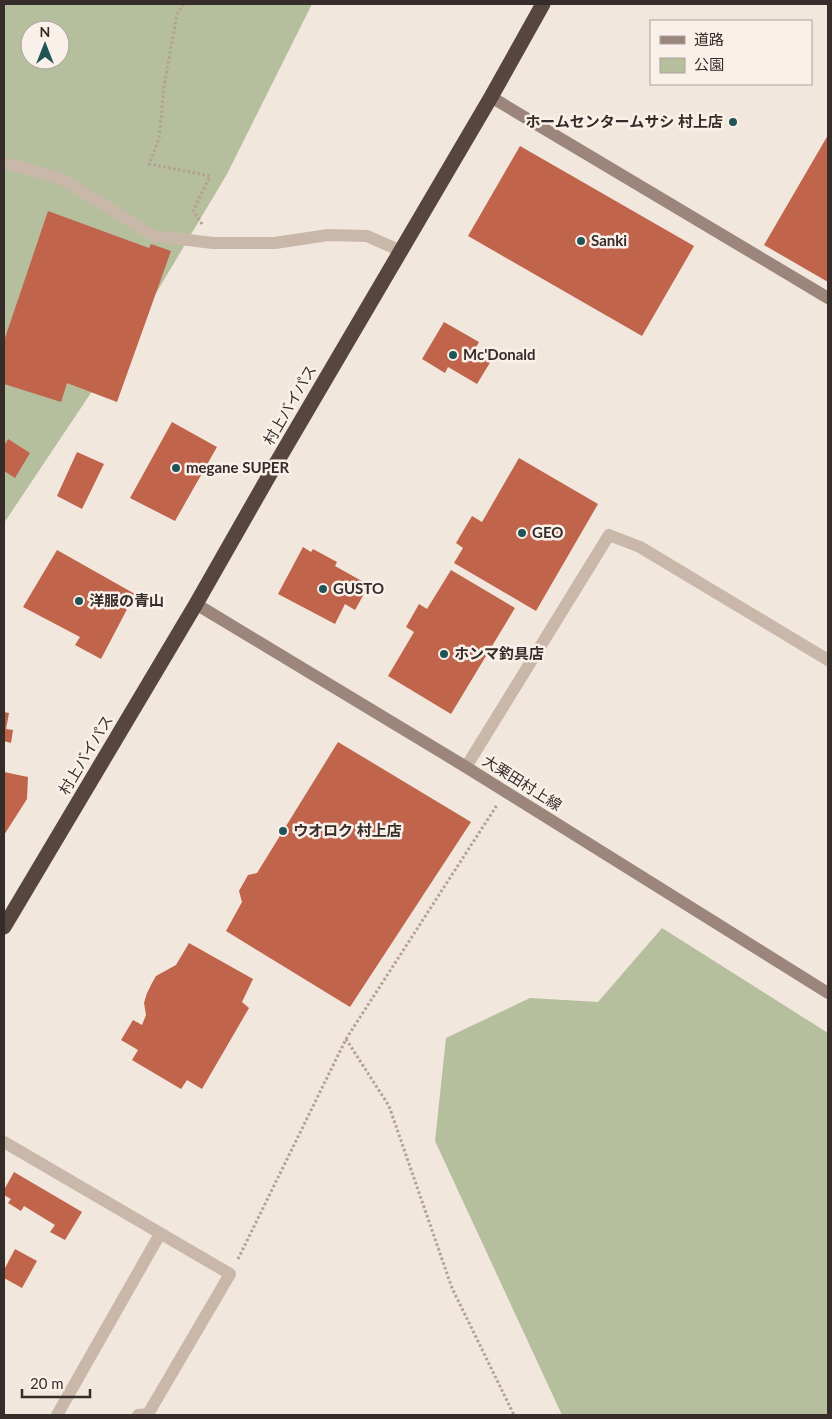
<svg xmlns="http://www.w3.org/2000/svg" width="832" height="1419" viewBox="0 0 832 1419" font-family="Lato,'Noto Sans JP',sans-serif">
  <rect width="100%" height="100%" fill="#f1e7dd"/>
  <path fill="#b5bf9d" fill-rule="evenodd" d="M 4,4 L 312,4 L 227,174 L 143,315 L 4,523 ZM 30,30 L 60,30 L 60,60 L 30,60 Z
    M 662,928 L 828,1033 L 828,1415 L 562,1415 L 435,1141 L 446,1038 L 530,998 L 598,1002 Z"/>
  <path fill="#c0644c" d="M 828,135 L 828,282 L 764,245 Z
    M 520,146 L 694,246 L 642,336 L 468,236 Z
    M 48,211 L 149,248 L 151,244 L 171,251 L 117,402 L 67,383 L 61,402 L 4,384 L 4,341 Z
    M 444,322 L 479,342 L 474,351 L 491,361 L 477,384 L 448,367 L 445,373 L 422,359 Z
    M 172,422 L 217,447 L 175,521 L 130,498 Z
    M 8,439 L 30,453 L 15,478 L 4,471 L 4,446 Z
    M 77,452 L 104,464 L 82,509 L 57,496 Z
    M 519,458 L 598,504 L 536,611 L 454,563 L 463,548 L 456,543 L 472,516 L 482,522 Z
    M 303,547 L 311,552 L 313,549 L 337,562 L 335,566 L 369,585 L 355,610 L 345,604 L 335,624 L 278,594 Z
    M 57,550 L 135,594 L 101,659 L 75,645 L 80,637 L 23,607 Z
    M 451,570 L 515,608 L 451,714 L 388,676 L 414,632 L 406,627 L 419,604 L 427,609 Z
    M 4,712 L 9,713 L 6,729 L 13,730 L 11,743 L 4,741 Z
    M 338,742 L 471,822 L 350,1007 L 226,931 L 242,902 L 239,891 L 248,875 L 257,873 Z
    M 4,772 L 28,777 L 27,799 L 4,835 Z
    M 189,943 L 253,979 L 242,1002 L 249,1008 L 202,1089 L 187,1080 L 181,1089 L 132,1060 L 138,1050 L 121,1040 L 133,1020 L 142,1025 L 146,1015 L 144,1003 L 147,993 L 152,983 L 156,976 L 176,965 Z
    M 14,1172 L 82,1212 L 65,1240 L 50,1232 L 55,1225 L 24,1206 L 21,1211 L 8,1203 L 11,1199 L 4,1195 L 4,1190 Z
    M 15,1249 L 37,1261 L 22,1288 L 4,1278 L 4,1270 Z"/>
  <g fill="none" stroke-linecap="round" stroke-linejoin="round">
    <path stroke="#b4a193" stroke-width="3" stroke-dasharray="2.5 2.5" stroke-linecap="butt" d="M 184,4 L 177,14 L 164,86 L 159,139 L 149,164 L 210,176 L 193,211 L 202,224
      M 346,1039 L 389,1106 L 452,1288 L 514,1415
      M 238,1259 L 346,1039 L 497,805"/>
    <path stroke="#c9b7a9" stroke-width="12" d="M 9,164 L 62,179 L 154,236 L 213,243 L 275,243 L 328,235 L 367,236 L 401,251"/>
    <path stroke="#c9b7a9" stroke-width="12" d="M 466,767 L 609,535 L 640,547 L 828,660
      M 4,1142 L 230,1274 L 148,1414 L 138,1415
      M 57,1415 L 160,1234"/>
    <path stroke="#9c867b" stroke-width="12" d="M 491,97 L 828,298
      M 196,604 L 466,767 L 828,993"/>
    <path stroke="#574640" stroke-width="15" d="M 4,927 L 196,604 L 274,467 L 491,97 L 543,4"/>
  </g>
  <g fill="#205456" stroke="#f9f1e9" stroke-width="2">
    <circle cx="733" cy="122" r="5"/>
    <circle cx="581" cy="241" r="5"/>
    <circle cx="453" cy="355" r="5"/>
    <circle cx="176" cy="468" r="5"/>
    <circle cx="522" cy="533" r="5"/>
    <circle cx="323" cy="589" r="5"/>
    <circle cx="79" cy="601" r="5"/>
    <circle cx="444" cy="654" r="5"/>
    <circle cx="283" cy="831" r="5"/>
  </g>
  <g text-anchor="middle" stroke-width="5" stroke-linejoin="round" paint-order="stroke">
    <g font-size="15" font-weight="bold" fill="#362c29" stroke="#f9f1e9" text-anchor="start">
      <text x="723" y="127" text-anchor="end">ホームセンタームサシ 村上店</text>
      <text x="591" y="246">Sanki</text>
      <text x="463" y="360">Mc'Donald</text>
      <text x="186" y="473">megane SUPER</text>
      <text x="532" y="538">GEO</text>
      <text x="333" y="594">GUSTO</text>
      <text x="89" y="606">洋服の青山</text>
      <text x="454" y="659">ホンマ釣具店</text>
      <text x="293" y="836">ウオロク 村上店</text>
    </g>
    <g font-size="15" fill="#362c29" stroke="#f9f1e9">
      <text transform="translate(290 405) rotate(-60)" y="5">村上バイパス</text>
      <text transform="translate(86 755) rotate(-59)" y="5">村上バイパス</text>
      <text transform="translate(522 783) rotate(32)" y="5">大栗田村上線</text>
    </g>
  </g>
  <rect width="832" height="1419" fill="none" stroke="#362c29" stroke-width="10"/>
  <rect x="650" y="20" width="162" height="65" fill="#f9f1e9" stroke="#aba29c"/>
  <rect x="660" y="36" width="25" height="8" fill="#9c867b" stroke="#aba29c"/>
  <text x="694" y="45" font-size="15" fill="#362c29">道路</text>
  <rect x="660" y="58" width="25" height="15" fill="#b5bf9d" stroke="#aba29c"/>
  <text x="694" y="70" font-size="15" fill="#362c29">公園</text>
  <g transform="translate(45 45)"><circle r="24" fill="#f9f1e9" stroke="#aba29c"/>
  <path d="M0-4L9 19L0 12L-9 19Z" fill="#205456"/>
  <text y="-8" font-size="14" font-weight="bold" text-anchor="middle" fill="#362c29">N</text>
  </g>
  <path d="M22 1389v8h68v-8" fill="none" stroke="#362c29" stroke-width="2.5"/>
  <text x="30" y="1389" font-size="15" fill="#362c29" stroke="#f9f1e9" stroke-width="4" paint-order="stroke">20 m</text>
</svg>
